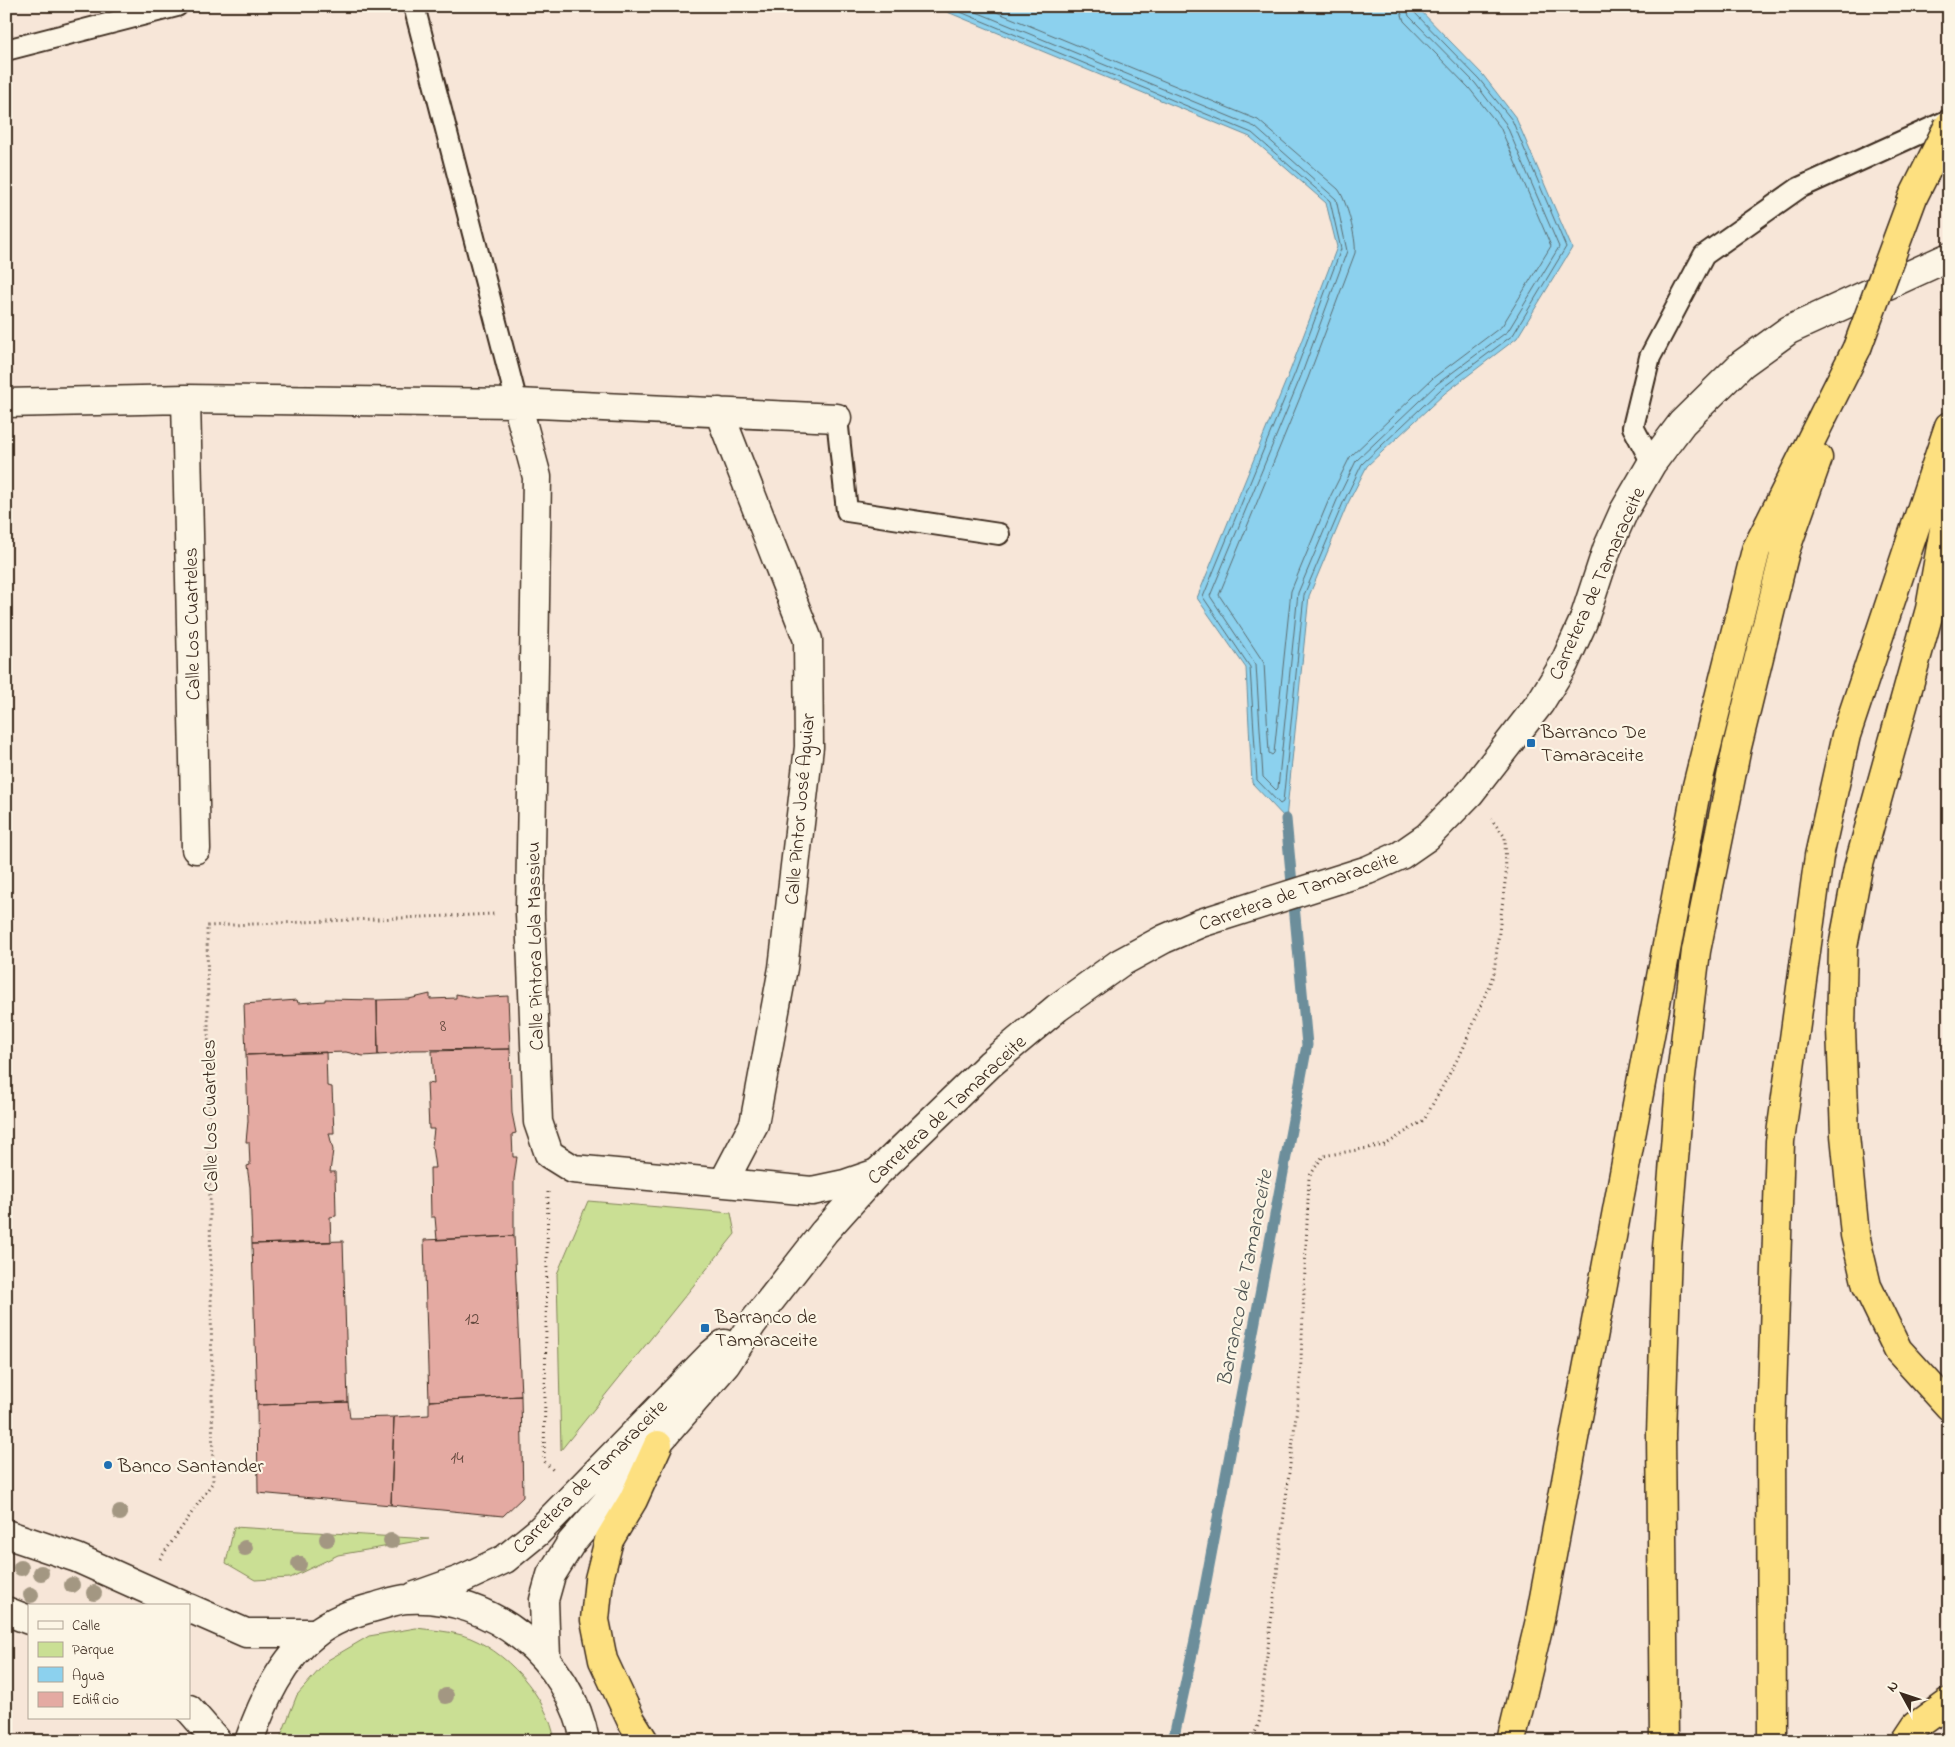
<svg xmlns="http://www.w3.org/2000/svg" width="1955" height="1747" viewBox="0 0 1955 1747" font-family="'Indie Flower',sans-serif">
  <rect width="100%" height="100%" fill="#f7e6d8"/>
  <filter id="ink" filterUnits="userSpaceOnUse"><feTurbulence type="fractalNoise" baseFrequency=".02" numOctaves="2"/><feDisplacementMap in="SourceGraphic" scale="10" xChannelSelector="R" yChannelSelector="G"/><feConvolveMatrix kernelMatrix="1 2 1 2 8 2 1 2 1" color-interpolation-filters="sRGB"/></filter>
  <g filter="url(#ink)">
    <path fill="#cadf94" stroke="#828459" d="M 588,1201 L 731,1213 L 735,1234 L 561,1450 L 557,1274 Z
      M 234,1527 L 429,1539 L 338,1555 L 290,1578 L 255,1580 L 226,1563 Z
      M 416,1628 C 431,1630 448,1631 462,1635 C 505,1648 548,1697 555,1741 L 279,1741 L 297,1695 L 328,1660 L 369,1636 Z"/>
    <path fill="#8cd1ee" stroke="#6c8e9b" d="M 933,6 L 1416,6 L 1483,75 L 1516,118 L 1572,248 L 1517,338 L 1445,393 L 1367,466 L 1347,505 L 1309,596 L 1286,819 L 1252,783 L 1246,668 L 1197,598 L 1290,371 L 1337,247 L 1326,203 L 1250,137 Z"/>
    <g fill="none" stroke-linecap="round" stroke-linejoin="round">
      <path stroke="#5b6d71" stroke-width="1" d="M 946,6 L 1252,133 L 1330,201 L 1341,249 L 1295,373 L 1203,597 L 1250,667 L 1257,780 L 1280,804 L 1283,802 L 1304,595 L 1343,503 L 1362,464 L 1441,389 L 1513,335 L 1566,247 L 1512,120 L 1479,79 L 1414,12 L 1413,6
        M 962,6 L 1255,127 L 1336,199 L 1347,251 L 1301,376 L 1210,596 L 1256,665 L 1263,777 L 1276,790 L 1278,788 L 1298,593 L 1337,500 L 1356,461 L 1437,384 L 1508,331 L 1559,247 L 1506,124 L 1475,83 L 1409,16 L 1406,6
        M 982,6 L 1258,120 L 1338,189 C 1346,198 1357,240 1355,253 L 1308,378 L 1219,595 L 1264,663 L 1269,753 L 1272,755 L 1274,753 L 1291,591 L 1330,497 L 1350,457 L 1433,378 L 1502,326 L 1551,246 L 1500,127 L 1469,88 L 1404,21 L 1399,6"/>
      <path stroke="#6c8e9b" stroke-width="11" d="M 1173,1741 L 1195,1640 L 1307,1045 L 1286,819"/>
    </g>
    <path fill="#e4aaa2" stroke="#3b2a1e" d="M 430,994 L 430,999 L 456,998 L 456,994 L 475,998 L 508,996 L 510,1049 L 411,1050 L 394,1054 L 378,1055 L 377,1000 L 409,999 Z
      M 325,999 L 377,1000 L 378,1055 L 363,1056 L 346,1052 L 246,1055 L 244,1004 L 297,1000 L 298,1003 L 325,1001 Z
      M 510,1049 L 512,1113 L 516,1133 L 512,1134 L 513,1157 L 517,1157 L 514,1179 L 514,1236 L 437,1240 L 435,1217 L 431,1217 L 430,1168 L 435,1168 L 432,1146 L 434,1129 L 429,1129 L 427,1083 L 434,1084 L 432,1051 Z
      M 326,1052 L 327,1086 L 332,1087 L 334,1133 L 329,1133 L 333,1150 L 330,1172 L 335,1172 L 336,1216 L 330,1217 L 331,1242 L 252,1244 L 250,1187 L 247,1166 L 250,1165 L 249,1142 L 246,1142 L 248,1121 L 246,1055 Z
      M 514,1236 L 521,1396 L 429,1401 L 424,1240 Z
      M 343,1241 L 348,1402 L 257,1405 L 252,1244 Z
      M 521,1396 L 523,1497 L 503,1516 L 391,1505 L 394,1417 L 429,1415 L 429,1401 Z
      M 348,1402 L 350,1418 L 394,1417 L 391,1505 L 258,1493 L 257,1405 Z"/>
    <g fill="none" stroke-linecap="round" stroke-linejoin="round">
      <g stroke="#3b2a1e" stroke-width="24">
        <path id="service" d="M 414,6 L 517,403
          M 6,50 L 177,6
          M 837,418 L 847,511 L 999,534
          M 1652,463 L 1633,427 L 1650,357 L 1704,255 L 1799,188 L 1949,120"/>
      </g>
      <g stroke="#3b2a1e" stroke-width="31">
        <path id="minor" d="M 186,399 L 196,849
          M 6,403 L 186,399 L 517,403 L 837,418
          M 517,403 L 537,477 L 530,913 L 538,1122 L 549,1154 L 573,1169 L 812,1191 L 845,1184 L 877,1173
          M 719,412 L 808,640 L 809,747 L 783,968 L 754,1124 L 723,1183"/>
      </g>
      <g stroke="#3b2a1e" stroke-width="31">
        <path id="tertiary" d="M 6,1534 L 77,1558 L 184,1606
          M 189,1608 L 246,1633 L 316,1633
          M 6,1611 L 29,1620
          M 189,1709 L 217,1741"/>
      </g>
      <g stroke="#3b2a1e" stroke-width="31">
        <path id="secondary" d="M 415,1596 L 460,1580 L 505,1559 L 538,1532 L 712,1354 L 724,1344
          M 546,1658 L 544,1600 L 551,1575 L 571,1543 L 726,1364 L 752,1324 L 824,1232 L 877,1173 L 990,1064 L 1057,1008 L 1120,963 L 1164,939 L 1201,923 L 1368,870 L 1401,855 L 1427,837 L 1470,793 L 1540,703 L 1564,664 L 1583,622 L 1607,549 L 1624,511 L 1652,463 L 1682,423 L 1742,364 L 1789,330 L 1949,257
          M 249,1741 C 263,1701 282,1659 316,1633 C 334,1619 355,1612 375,1607 C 386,1604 398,1599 408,1599 C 492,1594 571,1660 585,1741"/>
      </g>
      <g stroke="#3b2a1e" stroke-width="31">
        <path id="motorway" d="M 1949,501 L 1930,609 L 1858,868 L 1843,947 L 1841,1029 L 1845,1135 L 1855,1235 L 1867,1286 L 1898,1350 L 1949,1406
          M 644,1741 L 631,1720 L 603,1660 L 595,1620 L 599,1579 L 609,1540 L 633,1500 L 658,1445
          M 1511,1741 L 1539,1624 L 1697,786 L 1756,550 L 1857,348
          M 1664,1741 L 1661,1434 L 1667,1248 L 1680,1084 L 1696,951 L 1737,747 L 1785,551 L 1818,458
          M 1772,1741 L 1771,1427 L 1780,1141 L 1819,856 L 1846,735 L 1949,426
          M 1906,1741 L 1916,1726 L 1949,1702"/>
      </g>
      <path stroke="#3b2a1e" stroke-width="3" stroke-dasharray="1 4" stroke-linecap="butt" d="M 548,1192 L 544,1461 L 553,1470
        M 160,1559 L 213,1482 L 207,926 L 496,914
        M 1252,1741 L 1259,1722 L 1300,1382 L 1309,1177 L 1323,1156 L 1385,1145 L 1424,1120 L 1463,1049 L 1494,973 L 1506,874 L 1505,837 L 1491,819"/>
      <use href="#service" stroke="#fcf5e5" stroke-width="20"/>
      <use href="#minor" stroke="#fcf5e5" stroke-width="28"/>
      <use href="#tertiary" stroke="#fcf5e5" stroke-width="28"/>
      <use href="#secondary" stroke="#fcf5e5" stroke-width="28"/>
      <use href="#motorway" stroke="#fde080" stroke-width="28"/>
      <g stroke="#3b2a1e" stroke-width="31" stroke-linecap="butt">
        <path id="motorway-bridge" d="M 1857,348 L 1913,197 L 1949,125"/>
      </g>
      <use href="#motorway-bridge" stroke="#fde080" stroke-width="28"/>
    </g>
    <g fill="#a39782">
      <circle cx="120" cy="1513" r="8"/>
      <circle cx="327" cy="1539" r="8"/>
      <circle cx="391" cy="1541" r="8"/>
      <circle cx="245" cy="1548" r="8"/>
      <circle cx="299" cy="1564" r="8"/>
      <circle cx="21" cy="1568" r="8"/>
      <circle cx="41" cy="1573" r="8"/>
      <circle cx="72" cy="1585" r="8"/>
      <circle cx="94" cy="1593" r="8"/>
      <circle cx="31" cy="1595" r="8"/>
      <circle cx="446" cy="1696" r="8"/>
    </g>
  </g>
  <g fill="#1f6fb2" stroke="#fcf5e5" stroke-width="2">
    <rect x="1526" y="738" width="10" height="10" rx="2.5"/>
    <rect x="700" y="1323" width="10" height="10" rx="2.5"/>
    <circle cx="108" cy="1465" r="5"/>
  </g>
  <g text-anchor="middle" stroke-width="4.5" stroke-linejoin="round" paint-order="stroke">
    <g font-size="18" fill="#654a3f">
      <text x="443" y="1031">8</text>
      <text x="472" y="1324">12</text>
      <text x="457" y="1463">14</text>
    </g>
    <g font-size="20" fill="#3b2a1e" stroke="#fcf5e5">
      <text transform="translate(1596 583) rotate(-66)" y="7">Carretera de Tamaraceite</text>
      <text transform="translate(191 624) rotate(-91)" y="7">Calle Los Cuarteles</text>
      <text transform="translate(799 809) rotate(-85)" y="7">Calle Pintor José Aguiar</text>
      <text transform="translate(1298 890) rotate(-19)" y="7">Carretera de Tamaraceite</text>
      <text transform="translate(534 946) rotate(-91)" y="7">Calle Pintora Lola Massieu</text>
      <text transform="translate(946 1109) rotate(-43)" y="7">Carretera de Tamaraceite</text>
      <text transform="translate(209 1116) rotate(-91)" y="7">Calle Los Cuarteles</text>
      <text transform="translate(589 1476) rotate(-45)" y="7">Carretera de Tamaraceite</text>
    </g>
    <g font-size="20" fill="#3b2a1e" stroke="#fcf5e5" text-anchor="start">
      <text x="1541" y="738">Barranco De<tspan x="1541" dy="23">Tamaraceite</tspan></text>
      <text x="715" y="1323">Barranco de<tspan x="715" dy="23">Tamaraceite</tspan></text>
      <text x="118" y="1472">Banco Santander</text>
    </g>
    <g font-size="21" font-style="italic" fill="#4f5452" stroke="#fcf5e5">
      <text transform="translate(1244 1278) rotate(-79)" y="7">Barranco de Tamaraceite</text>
    </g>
  </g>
  <rect width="1955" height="1747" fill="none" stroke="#fcf5e5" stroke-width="25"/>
  <rect x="12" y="12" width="1930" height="1722" fill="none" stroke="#3b2a1e" stroke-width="2" filter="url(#ink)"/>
  <rect x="28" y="1604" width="162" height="115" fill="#fcf5e5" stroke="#afa495"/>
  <rect x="38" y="1621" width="25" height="8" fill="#fcf5e5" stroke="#afa495"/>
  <text x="72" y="1630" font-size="15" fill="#3b2a1e">Calle</text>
  <rect x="38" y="1642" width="25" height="15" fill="#cadf94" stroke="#afa495"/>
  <text x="72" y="1654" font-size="15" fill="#3b2a1e">Parque</text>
  <rect x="38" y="1667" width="25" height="15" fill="#8cd1ee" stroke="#afa495"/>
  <text x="72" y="1680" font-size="15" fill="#3b2a1e">Agua</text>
  <rect x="38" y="1692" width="25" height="15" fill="#e4aaa2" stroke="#afa495"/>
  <text x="72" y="1704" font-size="15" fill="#3b2a1e">Edificio</text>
  <g transform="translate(1902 1694) rotate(310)" stroke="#fcf5e5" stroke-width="4" paint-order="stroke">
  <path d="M0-4L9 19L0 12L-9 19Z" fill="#3b2a1e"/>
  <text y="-8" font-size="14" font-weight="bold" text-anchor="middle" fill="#3b2a1e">N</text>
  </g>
</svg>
